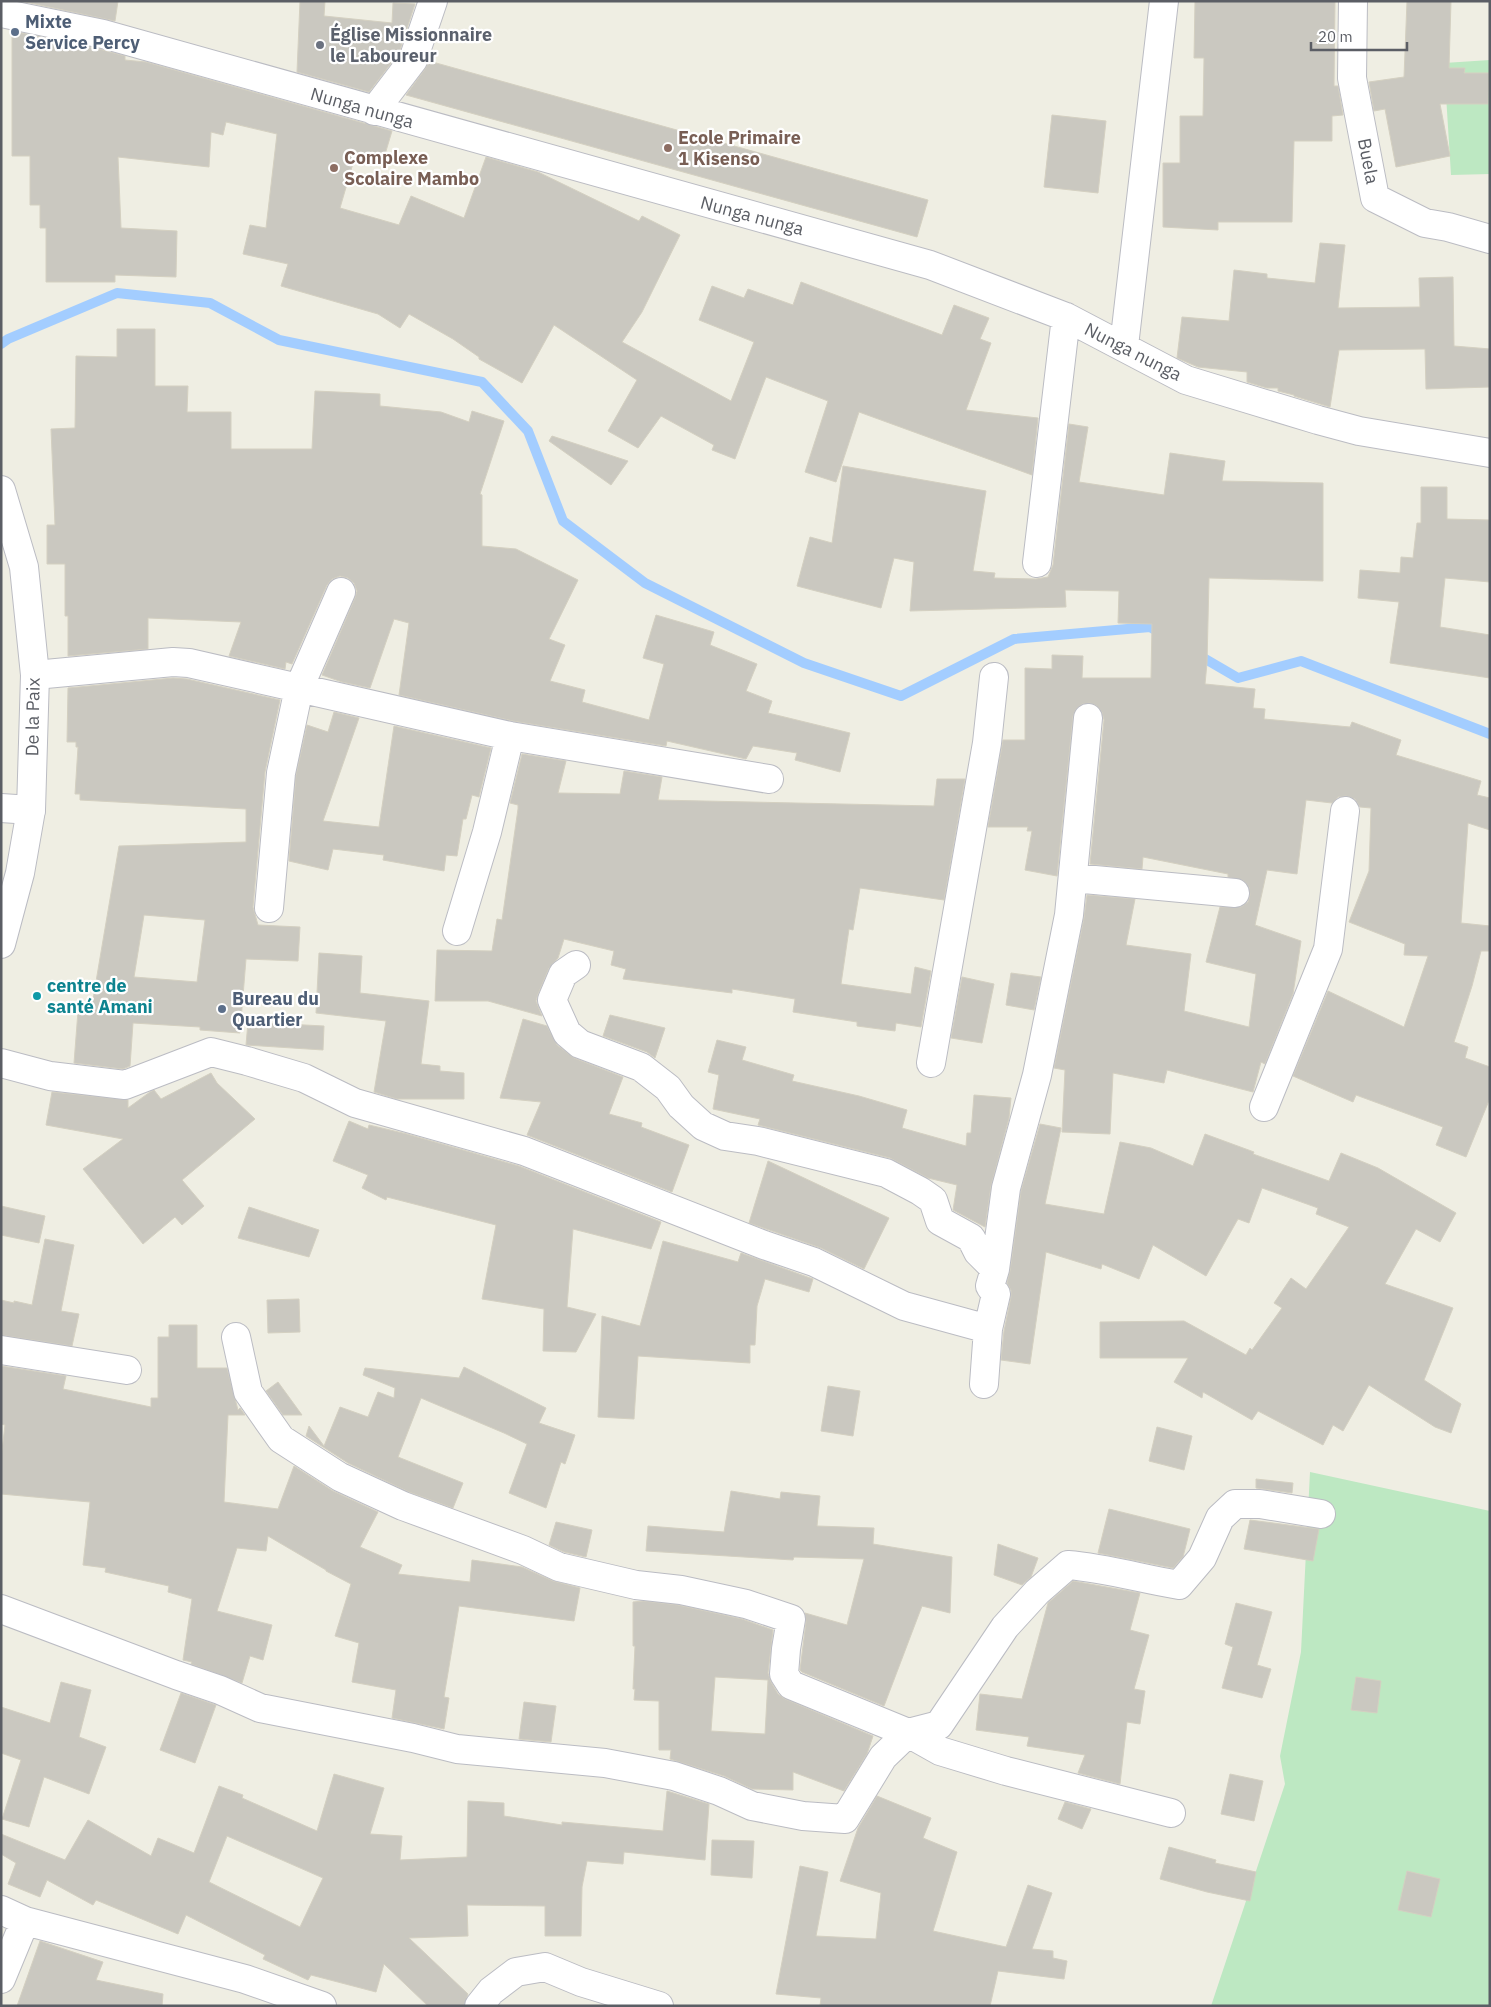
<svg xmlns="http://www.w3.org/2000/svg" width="1491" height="2007" viewBox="0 0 1491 2007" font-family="'IBM Plex Sans',sans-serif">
  <rect width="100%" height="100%" fill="#efeee3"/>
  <path fill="#bde8c2" d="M 1490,60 L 1490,174 L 1451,175 L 1444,63 Z
    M 1310,1472 L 1490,1511 L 1490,2006 L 1211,2006 L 1285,1784 L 1280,1756 L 1301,1652 Z"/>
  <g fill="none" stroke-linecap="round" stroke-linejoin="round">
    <path stroke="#a3cdff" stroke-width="10" d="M 1,344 L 8,339 L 117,293 L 210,303 L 279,340 L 482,382 L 528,431 L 563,521 L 645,583 L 804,663 L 901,696 L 1014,639 L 1150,627 L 1163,634
      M 1195,653 L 1238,678 L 1301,661 L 1490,734"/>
  </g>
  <path fill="#cac8c0" stroke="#d4d0c1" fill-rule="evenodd" d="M 21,1 L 118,1 L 115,21 Z
    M 300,1 L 325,1 L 324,16 L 392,23 L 393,3 L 415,4 L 399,53 L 369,92 L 297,72 Z
    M 1195,1 L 1335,1 L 1334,86 L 1338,86 L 1343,115 L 1332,116 L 1332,141 L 1294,141 L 1292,222 L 1218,222 L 1218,230 L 1163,227 L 1163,163 L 1180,163 L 1180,116 L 1203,116 L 1204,58 L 1194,58 Z
    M 1407,1 L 1451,1 L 1449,68 L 1465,68 L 1464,73 L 1489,73 L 1488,104 L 1440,104 L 1450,156 L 1396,167 L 1385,109 L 1374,111 L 1369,82 L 1404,77 Z
    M 12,31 L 99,49 L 125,56 L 125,60 L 146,62 L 392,131 L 383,161 L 356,153 L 340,208 L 399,225 L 411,196 L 464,218 L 486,157 L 538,172 L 639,221 L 642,216 L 680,235 L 642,312 L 622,342 L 731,401 L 754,342 L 699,320 L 712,286 L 744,298 L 748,289 L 793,305 L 801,282 L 942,335 L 954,305 L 989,318 L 980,339 L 991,343 L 966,410 L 1038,418 L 1032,475 L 859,412 L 836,482 L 805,472 L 828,401 L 766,377 L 735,459 L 712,450 L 714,445 L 661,416 L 638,448 L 608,431 L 637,380 L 554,325 L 522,383 L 479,359 L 479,357 L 453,339 L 409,314 L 400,328 L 378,314 L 281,286 L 288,264 L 243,254 L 250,225 L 266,228 L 277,134 L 226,122 L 223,135 L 211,132 L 209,167 L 118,157 L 121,228 L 177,231 L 176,277 L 115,275 L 115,282 L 46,282 L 46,228 L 40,228 L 40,205 L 30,205 L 30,156 L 12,156 Z
    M 429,61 L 928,200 L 917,237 L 406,95 L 425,69 Z
    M 1052,115 L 1106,121 L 1098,193 L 1044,187 Z
    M 1320,243 L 1345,245 L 1338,308 L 1420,307 L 1419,278 L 1453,277 L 1454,346 L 1490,349 L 1490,387 L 1426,389 L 1425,349 L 1339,350 L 1330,407 L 1294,396 L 1294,395 L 1278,391 L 1278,388 L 1267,388 L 1247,382 L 1247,372 L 1198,367 L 1177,358 L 1182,317 L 1229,321 L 1234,270 L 1267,274 L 1267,278 L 1315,283 Z
    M 117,329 L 155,329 L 155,386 L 188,386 L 187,412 L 231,412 L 231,449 L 312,449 L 315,391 L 380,394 L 380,406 L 441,412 L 469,422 L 472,411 L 504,421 L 480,494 L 482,495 L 482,546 L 516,549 L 578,580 L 549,639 L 565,645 L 550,681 L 585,690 L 582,702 L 649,720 L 664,664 L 643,658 L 656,615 L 714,632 L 710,645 L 757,664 L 746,691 L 772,701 L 768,713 L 850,733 L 840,772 L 795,760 L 797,753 L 753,746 L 746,759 L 667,741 L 666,746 L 513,721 L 399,695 L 409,623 L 394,619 L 370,688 L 342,682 L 322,675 L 355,598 L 357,591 L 354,583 L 348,578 L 340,576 L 332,579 L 327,585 L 292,664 L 286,662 L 285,669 L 229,656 L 241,622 L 148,618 L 148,649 L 68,656 L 68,616 L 65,616 L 65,564 L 47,564 L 47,525 L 55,525 L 51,429 L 75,428 L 76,356 L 117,357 Z
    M 1069,424 L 1088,427 L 1079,482 L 1164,495 L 1170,453 L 1225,461 L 1222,481 L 1323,483 L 1323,581 L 1209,578 L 1207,663 L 1205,684 L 1255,689 L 1253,708 L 1265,709 L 1264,719 L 1350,727 L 1352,722 L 1401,740 L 1396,755 L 1481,781 L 1477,795 L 1490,798 L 1490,830 L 1468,823 L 1461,923 L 1490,926 L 1490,951 L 1481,951 L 1472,986 L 1454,1042 L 1468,1047 L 1465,1058 L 1490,1067 L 1490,1098 L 1466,1157 L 1436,1145 L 1443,1127 L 1356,1095 L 1353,1102 L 1293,1076 L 1328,991 L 1404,1027 L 1428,956 L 1404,955 L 1405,944 L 1349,922 L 1369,871 L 1371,808 L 1360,807 L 1355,799 L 1346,796 L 1338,797 L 1332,803 L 1306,800 L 1297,874 L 1267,870 L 1255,925 L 1301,941 L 1293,994 L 1265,1064 L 1261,1062 L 1253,1092 L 1167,1070 L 1164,1083 L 1113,1073 L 1110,1134 L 1062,1132 L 1065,1070 L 1054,1068 L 1084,918 L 1087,895 L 1135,899 L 1126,945 L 1191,954 L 1184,1011 L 1249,1027 L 1256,974 L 1206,962 L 1220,907 L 1241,907 L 1248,902 L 1250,895 L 1249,887 L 1244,881 L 1228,877 L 1228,874 L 1143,857 L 1142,869 L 1090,864 L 1104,720 L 1102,712 L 1097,706 L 1090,703 L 1082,704 L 1076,709 L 1073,716 L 1057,876 L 1025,870 L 1032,831 L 1027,831 L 1028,827 L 988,827 L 1003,740 L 1025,740 L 1025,668 L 1052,669 L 1052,655 L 1083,656 L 1082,678 L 1151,678 L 1152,624 L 1118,623 L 1119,591 L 1065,590 L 1066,607 L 910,611 L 914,562 L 894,558 L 881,608 L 797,586 L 810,537 L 832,543 L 843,466 L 986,491 L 973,571 L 995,573 L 994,578 L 1036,579 L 1048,577 L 1053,565 Z
    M 552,436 L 628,461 L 611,485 L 549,441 Z
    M 1421,487 L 1447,487 L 1447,519 L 1490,520 L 1490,582 L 1445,578 L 1440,627 L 1490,635 L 1490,678 L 1390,663 L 1399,602 L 1358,598 L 1360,570 L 1400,573 L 1401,557 L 1413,558 L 1417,523 L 1421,523 Z
    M 173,678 L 187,679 L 280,700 L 265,772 L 253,907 L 258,925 L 300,927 L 298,961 L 246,959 L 240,1033 L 200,1030 L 200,1027 L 133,1023 L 130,1066 L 123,1069 L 74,1063 L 78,1011 L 91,1011 L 119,846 L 246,842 L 246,809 L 80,800 L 80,794 L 75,794 L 78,747 L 76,747 L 76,742 L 67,742 L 68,688 ZM 144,915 L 205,920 L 197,982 L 134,977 Z
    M 334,712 L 359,718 L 323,821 L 379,827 L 394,726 L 491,748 L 479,797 L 472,795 L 466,819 L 463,819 L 457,856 L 446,855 L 444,871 L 383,860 L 384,855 L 333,849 L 328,870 L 289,861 L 296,775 L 307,725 L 328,732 Z
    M 522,754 L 566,761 L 558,793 L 620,794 L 624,771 L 662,777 L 658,800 L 934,806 L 937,779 L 965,779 L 944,900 L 860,888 L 853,930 L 849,929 L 841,984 L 911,994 L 915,967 L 931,971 L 921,1027 L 896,1023 L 895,1031 L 857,1026 L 857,1022 L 793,1012 L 795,999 L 732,989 L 732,993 L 623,979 L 626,969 L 611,965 L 614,951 L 564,939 L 558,958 L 549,968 L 538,994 L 536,1001 L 542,1016 L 488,1001 L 435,1001 L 437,950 L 492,951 L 497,919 L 502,920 L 518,809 L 518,805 L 510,803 Z
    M 319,953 L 362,956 L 360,993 L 429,1001 L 421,1064 L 440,1066 L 440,1071 L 464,1073 L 464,1099 L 397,1099 L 374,1092 L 386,1021 L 316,1013 Z
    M 1011,973 L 1041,977 L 1034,1010 L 1006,1005 Z
    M 962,977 L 994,984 L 982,1043 L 951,1038 Z
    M 610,1015 L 665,1028 L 655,1058 L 647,1052 L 603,1036 Z
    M 523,1019 L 547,1026 L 557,1045 L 574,1058 L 623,1077 L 609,1114 L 642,1123 L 641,1127 L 689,1145 L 672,1192 L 527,1135 L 541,1102 L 500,1098 Z
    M 248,1022 L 324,1026 L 323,1050 L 246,1045 Z
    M 717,1040 L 746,1047 L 742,1060 L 794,1075 L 792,1081 L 859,1096 L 907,1110 L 902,1128 L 966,1146 L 967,1133 L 971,1133 L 974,1095 L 1011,1098 L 1009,1118 L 991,1186 L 985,1227 L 953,1210 L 957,1185 L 928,1178 L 890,1158 L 758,1125 L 760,1119 L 713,1109 L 719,1075 L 708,1072 Z
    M 211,1073 L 217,1083 L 255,1119 L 182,1180 L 204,1206 L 182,1225 L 175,1217 L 143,1244 L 83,1169 L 123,1139 L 46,1125 L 52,1092 L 128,1100 L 128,1108 L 150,1092 L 154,1090 L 161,1099 Z
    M 349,1121 L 368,1129 L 369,1125 L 407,1134 L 519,1166 L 661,1222 L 651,1249 L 573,1229 L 567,1307 L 596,1314 L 576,1352 L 543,1351 L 544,1309 L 482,1299 L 496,1225 L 387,1197 L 386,1200 L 362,1188 L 368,1175 L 333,1161 Z
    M 1040,1124 L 1061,1128 L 1045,1204 L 1104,1214 L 1120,1142 L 1151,1148 L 1193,1166 L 1205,1134 L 1254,1152 L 1253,1154 L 1329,1181 L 1341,1153 L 1378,1168 L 1456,1213 L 1440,1242 L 1416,1229 L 1385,1284 L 1453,1308 L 1424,1380 L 1461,1404 L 1451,1433 L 1435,1427 L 1369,1385 L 1343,1431 L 1333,1425 L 1323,1445 L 1258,1411 L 1252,1420 L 1203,1392 L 1202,1398 L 1174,1382 L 1188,1358 L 1100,1358 L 1100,1322 L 1184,1321 L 1246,1355 L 1250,1348 L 1252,1350 L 1282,1308 L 1274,1303 L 1291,1278 L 1306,1289 L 1349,1227 L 1316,1214 L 1318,1208 L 1262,1188 L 1249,1223 L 1238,1219 L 1206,1276 L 1153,1245 L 1139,1279 L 1102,1264 L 1101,1269 L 1046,1252 L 1030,1364 L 1001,1360 L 1004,1331 L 1011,1297 L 1011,1290 L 1007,1283 L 1010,1271 L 1021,1191 Z
    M 768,1161 L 889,1218 L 864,1269 L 821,1248 L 749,1223 Z
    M 1,1206 L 45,1216 L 39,1243 L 1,1235 Z
    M 249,1207 L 319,1230 L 309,1257 L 238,1238 Z
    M 45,1239 L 74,1245 L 61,1311 L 79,1314 L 72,1346 L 1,1335 L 1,1300 L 14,1303 L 14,1301 L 32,1305 Z
    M 663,1241 L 738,1262 L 741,1253 L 813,1279 L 809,1292 L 765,1279 L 757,1306 L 755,1345 L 750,1345 L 750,1363 L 638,1356 L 634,1419 L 598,1417 L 602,1316 L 640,1326 Z
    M 299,1299 L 300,1332 L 268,1333 L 267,1300 Z
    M 169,1325 L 197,1325 L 197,1368 L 227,1368 L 238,1410 L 240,1408 L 245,1415 L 228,1415 L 224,1502 L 278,1509 L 294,1466 L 333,1491 L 378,1512 L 360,1547 L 402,1565 L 398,1574 L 470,1582 L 472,1560 L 522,1567 L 553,1581 L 580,1588 L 574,1621 L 459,1606 L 444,1697 L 449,1698 L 444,1729 L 392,1718 L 396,1690 L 352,1682 L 359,1643 L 335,1636 L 351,1584 L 326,1571 L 326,1570 L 268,1536 L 266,1551 L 237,1548 L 217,1611 L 272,1625 L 263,1660 L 250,1656 L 242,1683 L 191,1664 L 192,1662 L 183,1660 L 192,1599 L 168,1592 L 169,1586 L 105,1572 L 106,1568 L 83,1565 L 90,1502 L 1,1494 L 1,1459 L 5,1425 L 1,1424 L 1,1366 L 66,1376 L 63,1389 L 151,1407 L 151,1398 L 158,1398 L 158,1337 L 169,1337 Z
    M 464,1367 L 546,1408 L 539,1423 L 575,1435 L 565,1464 L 561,1462 L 546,1508 L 509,1493 L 527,1444 L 504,1433 L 421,1398 L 398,1457 L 463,1483 L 453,1508 L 409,1492 L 348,1463 L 306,1436 L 309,1426 L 324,1446 L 340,1407 L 368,1417 L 378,1392 L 394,1398 L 395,1388 L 363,1375 L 365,1368 L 459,1378 Z
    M 278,1382 L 302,1415 L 283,1415 L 266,1391 Z
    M 828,1386 L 860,1391 L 853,1436 L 821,1431 Z
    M 1157,1427 L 1192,1436 L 1184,1470 L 1149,1461 Z
    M 1256,1479 L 1293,1483 L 1292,1493 L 1256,1488 Z
    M 731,1491 L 780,1499 L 781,1492 L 820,1496 L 817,1526 L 874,1528 L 873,1544 L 952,1557 L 950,1613 L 922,1606 L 884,1706 L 802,1672 L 800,1670 L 806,1622 L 805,1613 L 847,1625 L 864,1559 L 794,1557 L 793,1560 L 646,1551 L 648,1526 L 724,1532 Z
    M 1109,1509 L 1190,1529 L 1183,1557 L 1173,1568 L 1098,1553 Z
    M 1250,1520 L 1319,1529 L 1313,1561 L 1244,1549 Z
    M 556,1522 L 592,1530 L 586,1557 L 564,1552 L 549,1545 Z
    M 998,1544 L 1038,1558 L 1031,1577 L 1022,1585 L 994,1575 Z
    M 1073,1581 L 1140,1593 L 1130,1630 L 1149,1635 L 1134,1689 L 1145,1691 L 1140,1724 L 1127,1722 L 1120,1784 L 1078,1773 L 1085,1755 L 1027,1746 L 1029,1737 L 976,1730 L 980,1694 L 1022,1699 L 1048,1603 Z
    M 643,1601 L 678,1605 L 742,1619 L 773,1630 L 768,1673 L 771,1682 L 778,1694 L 785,1699 L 873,1736 L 867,1754 L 844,1791 L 793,1772 L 793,1790 L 752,1789 L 724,1776 L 670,1759 L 671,1750 L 659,1750 L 659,1701 L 634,1700 L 635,1689 L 633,1689 L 635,1646 L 633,1646 L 633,1602 ZM 715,1677 L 768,1680 L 765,1734 L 711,1731 Z
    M 1236,1603 L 1272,1612 L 1257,1665 L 1271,1669 L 1262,1698 L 1222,1688 L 1233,1647 L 1225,1644 Z
    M 1356,1677 L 1381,1681 L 1377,1713 L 1351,1710 Z
    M 61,1682 L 91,1690 L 79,1737 L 106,1747 L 89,1794 L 44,1777 L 29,1827 L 2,1819 L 21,1760 L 1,1753 L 1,1707 L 50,1723 Z
    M 181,1693 L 216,1705 L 195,1763 L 160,1750 Z
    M 524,1702 L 556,1706 L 551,1742 L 519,1739 Z
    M 334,1774 L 384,1788 L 370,1834 L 402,1836 L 400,1860 L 467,1857 L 468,1801 L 504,1803 L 504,1816 L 562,1825 L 562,1822 L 663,1831 L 667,1791 L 709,1804 L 705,1860 L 624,1852 L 623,1864 L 587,1861 L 582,1887 L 581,1936 L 545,1936 L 545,1906 L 467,1905 L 468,1936 L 409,1938 L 468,1994 L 464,2006 L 428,2006 L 384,1964 L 376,1992 L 311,1975 L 308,1980 L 263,1959 L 265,1955 L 186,1915 L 178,1934 L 96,1900 L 93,1905 L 47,1880 L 40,1897 L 8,1884 L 16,1863 L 1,1854 L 1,1834 L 65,1860 L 88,1820 L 151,1856 L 158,1838 L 194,1853 L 219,1786 L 243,1795 L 242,1798 L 317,1831 ZM 227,1836 L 323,1878 L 300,1927 L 209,1882 Z
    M 1230,1774 L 1263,1781 L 1254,1821 L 1221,1814 Z
    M 877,1796 L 931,1818 L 923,1838 L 957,1852 L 933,1931 L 1006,1947 L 1028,1885 L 1052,1893 L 1032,1949 L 1053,1951 L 1053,1958 L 1067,1961 L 1064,1979 L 998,1971 L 990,2006 L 820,2006 L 821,1998 L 776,1994 L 800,1866 L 828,1872 L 816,1936 L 876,1939 L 881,1893 L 840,1881 L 858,1828 Z
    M 1065,1802 L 1091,1809 L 1082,1829 L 1058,1819 Z
    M 712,1840 L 754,1841 L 752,1878 L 711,1875 Z
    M 1169,1847 L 1216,1860 L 1215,1863 L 1256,1872 L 1250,1901 L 1207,1892 L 1160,1879 Z
    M 1407,1871 L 1440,1879 L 1431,1917 L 1398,1910 Z
    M 40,1941 L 103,1962 L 96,1980 L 163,1994 L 162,2006 L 17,2006 Z"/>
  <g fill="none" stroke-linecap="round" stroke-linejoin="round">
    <g stroke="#bbbcc3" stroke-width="30">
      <path id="minor" d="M 1353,1 L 1352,78 L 1375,198 L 1425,223 L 1448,227 L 1490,239
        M 1,13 L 103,34 L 930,265 L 1066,317 L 1186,380 L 1318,420 L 1359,431 L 1490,453
        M 374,111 L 413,60 L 433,1
        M 1124,346 L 1164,1
        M 1037,563 L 1066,317
        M 35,675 L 173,662 L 189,663 L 510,736 L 769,779
        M 1,808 L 31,810
        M 1073,878 L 1235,893
        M 269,908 L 281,773 L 299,688 L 341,592
        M 457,931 L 487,832 L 510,736
        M 576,965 L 563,974 L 552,1000 L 567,1033 L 580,1044 L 641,1067 L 668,1088 L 681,1106 L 703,1126 L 725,1136 L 758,1141 L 886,1173 L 920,1191 L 933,1200 L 940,1221 L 971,1238 L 978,1252 L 995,1269
        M 1,1063 L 50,1076 L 125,1085 L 211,1052 L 247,1061 L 304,1078 L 355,1103 L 524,1151 L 764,1245 L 814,1262 L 904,1306 L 988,1329
        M 931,1063 L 987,743 L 994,677
        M 1264,1107 L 1328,949 L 1345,811
        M 236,1337 L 248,1392 L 281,1439 L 340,1477 L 403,1506 L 523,1550 L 559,1567 L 636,1585 L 681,1590 L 746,1604 L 791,1619 L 786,1649 L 784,1674 L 791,1685 L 908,1733 L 940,1751 L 1006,1771 L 1171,1813
        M 1,1350 L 127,1370
        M 984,1384 L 988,1329 L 996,1294 L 990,1286 L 995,1269 L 1006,1188 L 1037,1075 L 1069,915 L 1088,718
        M 1,1609 L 176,1675 L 220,1690 L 260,1708 L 413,1738 L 457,1749 L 605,1763 L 674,1776 L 719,1791 L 752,1806 L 803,1816 L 845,1819 L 883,1757 L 908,1733 L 939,1725 L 1005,1627 L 1037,1592 L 1068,1565 C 1106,1568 1142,1579 1179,1585 L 1202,1558 L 1220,1518 L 1235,1504 L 1260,1504 L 1321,1514
        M 1,1910 L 25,1921 L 245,1979 L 322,2006
        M 1,1979 L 25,1921
        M 479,2006 L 491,1991 L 516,1972 L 545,1967 L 581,1982 L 659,2006"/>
    </g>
    <g stroke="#bbbcc3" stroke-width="30">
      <path id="tertiary" d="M 1,490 L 24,567 L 35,675 L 31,810 L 20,873 L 1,944"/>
    </g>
    <use href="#minor" stroke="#fff" stroke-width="28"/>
    <use href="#tertiary" stroke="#fff" stroke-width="28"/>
  </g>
  <g fill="#5c6f8a" stroke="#fff" stroke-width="2">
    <circle cx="15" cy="32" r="5"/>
    <circle cx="222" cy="1009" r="5"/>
  </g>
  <circle fill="#6b7280" stroke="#fff" stroke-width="2" cx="320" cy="45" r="5"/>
  <g fill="#8d6e63" stroke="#fff" stroke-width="2">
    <circle cx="668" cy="148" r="5"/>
    <circle cx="334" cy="168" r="5"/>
  </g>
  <circle fill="#0f9aa8" stroke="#fff" stroke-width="2" cx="37" cy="996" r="5"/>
  <g text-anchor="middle" stroke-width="4.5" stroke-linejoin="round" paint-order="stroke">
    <g font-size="18" font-weight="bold" fill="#4e5e75" stroke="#fff" text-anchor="start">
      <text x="25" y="28">Mixte<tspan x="25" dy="21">Service Percy</tspan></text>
      <text x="232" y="1005">Bureau du<tspan x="232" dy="21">Quartier</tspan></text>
    </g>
    <g font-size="18" font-weight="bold" fill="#5b616d" stroke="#fff" text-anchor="start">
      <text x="330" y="41">Église Missionnaire<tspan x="330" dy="21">le Laboureur</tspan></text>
    </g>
    <g font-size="18" fill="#5b5e65" stroke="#fff">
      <text transform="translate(362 108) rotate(16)" y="6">Nunga nunga</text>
      <text transform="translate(1368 161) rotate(79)" y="6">Buela</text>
      <text transform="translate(752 216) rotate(15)" y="6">Nunga nunga</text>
      <text transform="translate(1133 352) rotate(27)" y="6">Nunga nunga</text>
      <text transform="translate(33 717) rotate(-89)" y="6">De la Paix</text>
    </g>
    <g font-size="18" font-weight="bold" fill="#785e54" stroke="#fff" text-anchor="start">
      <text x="678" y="144">Ecole Primaire<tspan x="678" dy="21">1 Kisenso</tspan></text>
      <text x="344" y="164">Complexe<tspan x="344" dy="21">Scolaire Mambo</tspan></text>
    </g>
    <g font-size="18" font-weight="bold" fill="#0d838f" stroke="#fff" text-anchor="start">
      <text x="47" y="992">centre de<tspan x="47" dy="21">santé Amani</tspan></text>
    </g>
  </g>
  <rect width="1491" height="2007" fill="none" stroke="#5b5e65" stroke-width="5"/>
  <path d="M1311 42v8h96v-8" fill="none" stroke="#5b5e65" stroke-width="2.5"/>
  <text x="1318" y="42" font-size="15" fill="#5b5e65" stroke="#ffffff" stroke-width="4" paint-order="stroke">20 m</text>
</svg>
